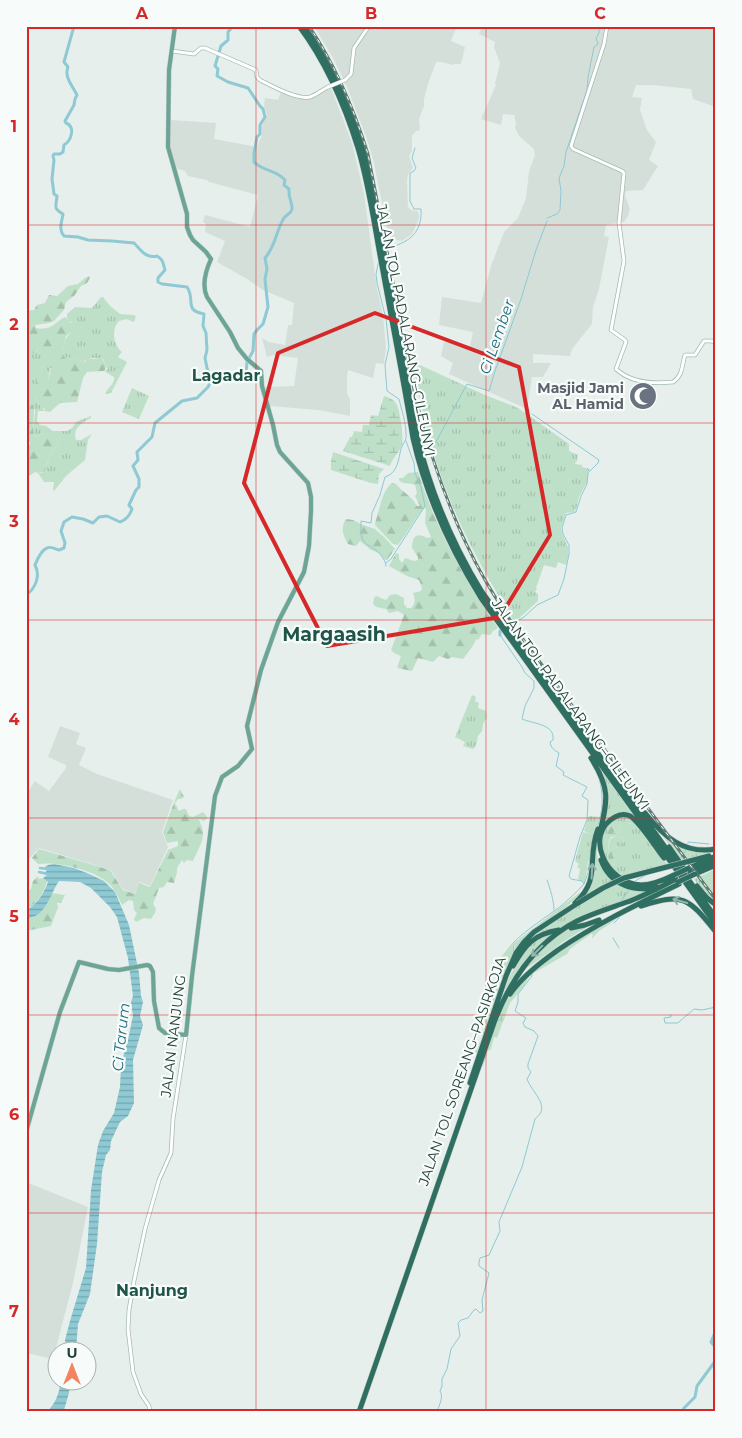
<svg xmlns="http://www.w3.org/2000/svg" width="742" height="1438" viewBox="0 0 742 1438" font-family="Montserrat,sans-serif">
  <defs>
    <pattern id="grass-tufts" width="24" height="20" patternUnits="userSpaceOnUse" patternTransform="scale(1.25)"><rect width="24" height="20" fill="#bfe0c8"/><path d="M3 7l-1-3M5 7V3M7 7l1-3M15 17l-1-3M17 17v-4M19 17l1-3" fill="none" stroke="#a4c1ad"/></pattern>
    <pattern id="forest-firs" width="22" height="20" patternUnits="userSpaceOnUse" patternTransform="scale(1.25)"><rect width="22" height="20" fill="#bfe0c8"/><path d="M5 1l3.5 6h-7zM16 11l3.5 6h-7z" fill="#a4c1ad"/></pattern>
    <pattern id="wetland-marsh" width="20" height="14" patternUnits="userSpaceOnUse" patternTransform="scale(1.25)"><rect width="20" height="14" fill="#bfe0c8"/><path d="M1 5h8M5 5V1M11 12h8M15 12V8" fill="none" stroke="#a4c1ad"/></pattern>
    <pattern id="water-rules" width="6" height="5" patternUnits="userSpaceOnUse" patternTransform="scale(1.25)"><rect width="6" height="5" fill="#8ec9d4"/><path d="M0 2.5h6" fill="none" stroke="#74a5ad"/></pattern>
  </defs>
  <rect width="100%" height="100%" fill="#e6efeb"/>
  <path fill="#d4dfda" d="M 314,26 L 457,26 L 451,41 L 465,47 L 461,64 L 454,64 L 452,65 L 442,62 L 436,62 L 428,84 L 424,99 L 424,106 L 419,119 L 420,128 L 419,131 L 416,131 L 412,136 L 412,151 L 409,156 L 413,168 L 408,174 L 407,181 L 408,207 L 411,210 L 417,211 L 419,214 L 419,219 L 412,234 L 402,241 L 389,238 L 374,163 L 367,139 L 347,87 L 333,58 Z
    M 482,26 L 716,26 L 716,107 L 693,99 L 691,89 L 653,85 L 636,85 L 632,97 L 642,98 L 640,110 L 647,130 L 656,142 L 649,160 L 658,166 L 643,190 L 626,191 L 625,195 L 630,209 L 628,216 L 624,222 L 606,225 L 604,236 L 609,237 L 599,289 L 593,307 L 592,324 L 572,349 L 570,356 L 533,354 L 533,363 L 551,363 L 543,377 L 532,377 L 527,409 L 449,374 L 453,363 L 441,356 L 444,342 L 470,346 L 473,332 L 439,325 L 442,297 L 481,303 L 491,266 L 504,232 L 518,218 L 526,198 L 529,171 L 535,155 L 534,149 L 519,136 L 515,128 L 516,123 L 514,115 L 503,114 L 501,125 L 481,119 L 496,85 L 495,84 L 500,63 L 494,47 L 495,42 L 479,34 Z
    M 331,88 L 352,143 L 364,194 L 377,289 L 383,315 L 386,347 L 384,364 L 376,363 L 373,378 L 348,370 L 347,376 L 347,393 L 350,400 L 350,416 L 318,410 L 270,406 L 264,387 L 294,386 L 298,358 L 272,355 L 267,357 L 262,338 L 269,342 L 285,345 L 288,325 L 292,325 L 294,303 L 263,290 L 247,279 L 217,262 L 225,241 L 205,232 L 206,224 L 203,222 L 205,215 L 250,227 L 258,195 L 209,182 L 207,180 L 188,176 L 185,171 L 175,168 L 169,145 L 170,120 L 216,123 L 214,139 L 257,147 L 262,135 L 262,127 L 267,114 L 264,107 L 265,98 L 278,100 L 281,92 L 300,99 L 309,99 Z
    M 60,726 L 80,733 L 76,744 L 86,748 L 79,765 L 97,774 L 173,800 L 162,832 L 168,847 L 150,886 L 139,882 L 135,894 L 123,889 L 111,870 L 39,848 L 28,860 L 26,859 L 26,795 L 35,781 L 49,791 L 66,768 L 66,765 L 48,757 Z
    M 26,1182 L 88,1207 L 73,1283 L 53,1359 L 26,1353 Z"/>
  <path fill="url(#grass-tufts)" fill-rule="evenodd" d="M 101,297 L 103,297 C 107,303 113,309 120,314 L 133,315 L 136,316 L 134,322 L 126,319 L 119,321 C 111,329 113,345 122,352 L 118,357 L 127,362 L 111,393 L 105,394 C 107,387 115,385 114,377 L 104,371 L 108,369 L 103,359 L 93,358 L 85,360 L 83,365 L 81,364 L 80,359 L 77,358 L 73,363 L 70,359 L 50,369 L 48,380 L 36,380 L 35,398 L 45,411 L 38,411 L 37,421 L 40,425 L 46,426 L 53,431 L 67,431 L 72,428 L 76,422 L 91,416 L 91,418 C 82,423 72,428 76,440 L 81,440 L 92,434 L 88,440 L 85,460 L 66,476 L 54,491 L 53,490 L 54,482 L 44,482 L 38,473 L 42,473 L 45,470 L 49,458 L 59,442 L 53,433 L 43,433 L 38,437 L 33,435 L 35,411 L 33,405 L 26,401 L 26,359 L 33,353 L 37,351 L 39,348 L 64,348 C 64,337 69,336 74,328 L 72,322 L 68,321 L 67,318 L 67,314 L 75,307 L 92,308 Z
    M 420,365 L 485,395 L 518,408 L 569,444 L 569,451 L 578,455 L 577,462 L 576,461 L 575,464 L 582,465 L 582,467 L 590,469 L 588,472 L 587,482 L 579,497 L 576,509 L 574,512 L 566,513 L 561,528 L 562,533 L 568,547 L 568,557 L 566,565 L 558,562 L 556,568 L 544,565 L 536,588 L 537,589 L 535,592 L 538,594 L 538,601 L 517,620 L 514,621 C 484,573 457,524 439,470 C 427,436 420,401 413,366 Z
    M 132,388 L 149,396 L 139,419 L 122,412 Z
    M 472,695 L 476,697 L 475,701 L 479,703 L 478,708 L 486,711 L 487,717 L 483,724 L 482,731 L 478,736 L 476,746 L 473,749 L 463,746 L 465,742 L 455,737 Z
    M 602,771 L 637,820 L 626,813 L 604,824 C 609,805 609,789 602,771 Z
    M 589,816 L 600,817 L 593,836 L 590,861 L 588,862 L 585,883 L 578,879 L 580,869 L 577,867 L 579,864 L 575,861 L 583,832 L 590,834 L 584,831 Z
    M 625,816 L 633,820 L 668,865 L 622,878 C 618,875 613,871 610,867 C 600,855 597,829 613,820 C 616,818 621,817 625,816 ZM 622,822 L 632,824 L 631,829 L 622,829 L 624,843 L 621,839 L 616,836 L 610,839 L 608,851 L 619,846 L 618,851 L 614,851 L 612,854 L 615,861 L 614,866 L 607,855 L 610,826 L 617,828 L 613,833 L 616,833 L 620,830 Z
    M 662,835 L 674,844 L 716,851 L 716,852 L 681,862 Z
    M 596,841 L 597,841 C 596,850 597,863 604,871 C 608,875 644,887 652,890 L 605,908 L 547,940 L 501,1001 L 509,977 L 528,945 L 553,929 C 536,933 527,944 516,957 L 533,936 L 587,893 Z
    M 716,869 L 716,903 L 701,889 L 694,879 Z
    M 579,893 L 581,894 L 515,951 L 514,943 Z
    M 619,916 C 612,925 599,928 593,938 L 592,938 L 593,934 L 591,934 L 570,949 L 567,954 L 534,973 L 533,971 L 579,938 Z
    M 512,943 L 514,953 L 508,964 L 477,1053 L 472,1055 L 481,1040 L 496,989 L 499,960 Z
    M 532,972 L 524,986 L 510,1003 L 498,1035 L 497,1038 L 494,1037 L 491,1049 L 488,1051 L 483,1066 L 481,1065 C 491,1040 498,1010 515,989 C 520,983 527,978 532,972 Z"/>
  <path fill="url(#forest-firs)" d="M 89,276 L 90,278 L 87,283 L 81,286 L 74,296 L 66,302 L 64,310 L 54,321 L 49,323 L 35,325 L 36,328 C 52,331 53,323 65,317 L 70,322 L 74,323 C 76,330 70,333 66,336 L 63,350 L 58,351 L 54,348 L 39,348 C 36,353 30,354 26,359 L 26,311 L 34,310 L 37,305 L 45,303 L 49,295 L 57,296 L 68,286 L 78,284 L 85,278 Z
    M 63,357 L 69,357 L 73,362 L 77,358 L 80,359 L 81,364 L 83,364 L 87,359 L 102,359 L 107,366 L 104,371 L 87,372 L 83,378 L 77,402 L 60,403 L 50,412 L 45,411 L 45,409 L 41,407 L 34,396 L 36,380 L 48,380 C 52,368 51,363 63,357 Z
    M 26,401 L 33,405 L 34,408 L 33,435 L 38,437 L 43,433 L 53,433 L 57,437 L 59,442 L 49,458 L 44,472 L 38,473 L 35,472 L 26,478 L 26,445 L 30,445 L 30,442 L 26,439 Z
    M 418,472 C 437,531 463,577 498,628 L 493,631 L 490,635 L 482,634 L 478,640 L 476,639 C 474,645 467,654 463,659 L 452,657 L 448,659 L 439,656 L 433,662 L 418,658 L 412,671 L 397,668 L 401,656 L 394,653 L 391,650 L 404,615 L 398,611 L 389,613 L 386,609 L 376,607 L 373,604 L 374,598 L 376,596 L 386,600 L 390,595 L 396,594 L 404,598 L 404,604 L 407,608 L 411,608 C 416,603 415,599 413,593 L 421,591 L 422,588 L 419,580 L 407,576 L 389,566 L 396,553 L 399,554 L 399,559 L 402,563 L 405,558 L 414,561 L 418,560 L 418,557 L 412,548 C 412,536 417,532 427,538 L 431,537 L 425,523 L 426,509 L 424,508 L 422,510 L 398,545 L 393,544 L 375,525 C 375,521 377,518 378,513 C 381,503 383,490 392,483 L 396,484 C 402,492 412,496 417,506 L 420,506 L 415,496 L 417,493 L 415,485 C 410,482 402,485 399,480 L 399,478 L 403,478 L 408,473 Z
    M 346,519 L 353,520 L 363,525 L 375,529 L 384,537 L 395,549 L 387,560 L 385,560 L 379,553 L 371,550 L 360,541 L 356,546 L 348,544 C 343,535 340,529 346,519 Z
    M 180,789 L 184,797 L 181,799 L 178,799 L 175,803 L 179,811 L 183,809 L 186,809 L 189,816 L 193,817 L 203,812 L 208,818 L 204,821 L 199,819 C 200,823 203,828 203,832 C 204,842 196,853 193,861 L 187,860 L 184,863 L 182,860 L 177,868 L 177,872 L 174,883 L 167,882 L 164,887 L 159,888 L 153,904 L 156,908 L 155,913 L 151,919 L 144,918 L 136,922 L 134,919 L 137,913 L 134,910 L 133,901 L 129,900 L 122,905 C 119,899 116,892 112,887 C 101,873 71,865 54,864 C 48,863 43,864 38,864 L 32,858 L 39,849 L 110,870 L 123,890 L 135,894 L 139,883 L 150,887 L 168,850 L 178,846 L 178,841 L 167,843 L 163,832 L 175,800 Z
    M 625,821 L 628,822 L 629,824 L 633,824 L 634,827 L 634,829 L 622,829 L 624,835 L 623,845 L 621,846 L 621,839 L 616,836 L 611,837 L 609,840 L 608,851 L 619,846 L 621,848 L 620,852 L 615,851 L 612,854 L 615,861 L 614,866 C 605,855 601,839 610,826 L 615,825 L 617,828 L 613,833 L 616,833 L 620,830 L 622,822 Z
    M 38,876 L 39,879 L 42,878 L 47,881 C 44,893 37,904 26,909 L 26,892 L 31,889 L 33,881 Z
    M 52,893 L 65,895 L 61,903 L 57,903 L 58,907 L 51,926 L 26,931 L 26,919 C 41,917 47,906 52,893 Z
    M 587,927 L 563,942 L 529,967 L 526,965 L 548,943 L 565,930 Z"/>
  <path fill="url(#wetland-marsh)" d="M 384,396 C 389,397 395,400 397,405 C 400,411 404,438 402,445 C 399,453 393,457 390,466 L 343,451 L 350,437 L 352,437 L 354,431 L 362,432 L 363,425 L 369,425 L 371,415 L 378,416 Z
    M 333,452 L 384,469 L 379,474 L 378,484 L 371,483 L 331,470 L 331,462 Z"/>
  <path fill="url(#water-rules)" d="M 54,864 L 74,868 L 87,873 L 104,881 L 115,892 L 129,925 L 139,973 L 141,996 L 143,1002 L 140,1016 L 143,1025 L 133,1060 L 134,1103 L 128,1116 L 120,1122 L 111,1141 L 110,1150 L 106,1155 L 102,1172 L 97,1244 L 90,1294 L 78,1324 L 76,1350 L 67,1350 L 65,1340 L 70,1321 L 86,1268 L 91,1190 L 98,1145 L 103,1131 L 114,1113 L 120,1087 L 121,1065 L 129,1035 L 133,1016 L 131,1002 L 133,996 L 128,958 L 117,917 L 110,907 L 91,888 L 80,882 L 59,881 C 49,896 47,916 26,919 L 26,910 C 37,905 44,893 48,882 L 43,878 L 47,875 L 44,874 L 45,872 L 47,871 L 45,869 L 45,867 L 48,865 Z
    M 61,1381 L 70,1381 L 69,1393 L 64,1410 L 63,1412 L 47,1412 C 56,1403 59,1393 61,1381 Z"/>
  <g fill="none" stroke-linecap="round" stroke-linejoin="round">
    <path stroke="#8ec9d4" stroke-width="1" d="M 547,218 L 557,214 L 560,210 L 561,191 L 559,178 L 564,166 L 566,152 L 587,90 L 588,77 L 594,47 L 598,44 L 596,38 L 599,33 L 599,26
      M 386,251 C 391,247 398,245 404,242 C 417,235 422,224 421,209 L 414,209 L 410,201 L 410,173 L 414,171 L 416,168 L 412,158 L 415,148
      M 379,260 L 376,274 L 377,283 L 386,319 L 389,347 L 385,365 L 387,391 L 399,399 C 402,411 406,423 406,434 C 407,440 403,443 401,449 C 398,460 398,473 385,477 L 380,495 L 372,513 L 371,523 L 361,521 C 361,527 360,535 363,540 C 366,545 369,545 373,548 C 378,551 386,560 386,566
      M 429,455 L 467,384 L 489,391 L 495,371 L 521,299 L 536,250 L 547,221
      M 386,563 L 391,559 L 425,506 L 421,487 L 415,473 L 414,463 L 406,441
      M 509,626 L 524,617 L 537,605 L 558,595 L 564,579 L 569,554 L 569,545 L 563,534 L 562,528 L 566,515 L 576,512 L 581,496 L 587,484 L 588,473 L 598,463 L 599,460 L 532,414
      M 500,635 L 522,667 L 525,673 L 534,681 L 534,688 L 525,706 L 522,719 C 534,724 555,724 553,740 L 550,742 C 551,748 554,750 559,753 L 556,766 L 564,772 L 563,775 L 587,787 L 582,796 L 588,800 L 587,820 L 580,837 L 569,876 L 571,879 L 582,881 L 584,884 C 577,892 569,899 561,906 C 545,918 527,929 513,943 L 514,952
      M 597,828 C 603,811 604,796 599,778
      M 688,843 L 688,842 L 709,844
      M 680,859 L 686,850
      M 547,880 C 550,888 554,901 554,910
      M 635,881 L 648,874
      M 584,884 L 588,873 L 592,844
      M 620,903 L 628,891
      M 614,923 L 619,918 L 619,916
      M 613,938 L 619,948
      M 671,1015 L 671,1017 L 664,1018 L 665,1023 L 677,1023 L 679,1022 L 694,1009 L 702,1010 L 716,1007
      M 437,1412 C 439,1405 444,1397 440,1391 L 442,1386 L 442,1379 L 447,1369 L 451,1349 L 460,1336 L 458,1323 L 461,1320 L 468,1318 L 474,1310 L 476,1309 L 480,1313 L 483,1311 L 482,1300 L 489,1273 L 479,1266 L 479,1262 L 480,1258 L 489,1255 L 500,1231 L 499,1222 L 522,1167 L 535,1119 C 552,1106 532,1093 527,1079 L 531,1072 L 528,1068 L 528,1064 L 538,1036 L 534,1031 L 525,1027 L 523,1023 L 526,1018 L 515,1011 L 518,1002 L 518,994 L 532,976 L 532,972"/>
    <path stroke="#8ec9d4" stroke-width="2.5" d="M 40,868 L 48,869
      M 39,872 L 48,874"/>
    <path stroke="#8ec9d4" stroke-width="3" d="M 211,379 L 215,377 C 223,380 233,381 242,379 L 246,374 L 247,362 L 253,351 L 254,334 L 257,330 L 263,324 L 268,307 L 267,298 L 265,279 L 267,269 L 265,258 C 276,246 276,230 284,218 C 287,214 291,214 292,209 C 293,204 288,198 289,189 L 284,185 L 285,180 C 275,169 264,172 254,162 L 254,153 L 257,137 L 260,134 L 260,125 L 265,117 L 263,109 L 260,106 L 248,88 L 228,82 L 217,76 L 218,69 L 215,66 L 221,46 L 228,40 L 228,32 L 233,26
      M 26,595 C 35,589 41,576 35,565 C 37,560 42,550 47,548 C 50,546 56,549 59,550 L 64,548 L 65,543 L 61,531 L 64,522 L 72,517 L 83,519 L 93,523 L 99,517 L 107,516 L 120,522 C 126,520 130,515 132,509 L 129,505 L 136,490 L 139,487 L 139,479 L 133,466 L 138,460 L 137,452 L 152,437 L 155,423 L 182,401 L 197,398 L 208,387 L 211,381 L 210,376 L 207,368 L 205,358 L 207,350 L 206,333 L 203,326 L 204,314 C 183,310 196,300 187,287 L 162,284 L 158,282 L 158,278 L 165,270 C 163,264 164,260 157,256 C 146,259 141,250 134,243 L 112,241 L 88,240 L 78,237 L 64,236 C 58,229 62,222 63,214 C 53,208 56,207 57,196 L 54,194 L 52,179 L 54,160 L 53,156 L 54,154 L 60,154 L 63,152 L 64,145 C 71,141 76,127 66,123 L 65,121 L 74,105 L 75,99 L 77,95 C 72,85 64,77 68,67 L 64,62 L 74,26
      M 500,635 L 500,631
      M 716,1330 L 711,1342 L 716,1348
      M 682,1412 L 684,1408 L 695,1397 L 697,1386 L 716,1360"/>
    <g stroke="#a4bbb3" stroke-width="4.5">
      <path id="secondary" d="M 607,26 L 604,44 L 571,146 L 573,149 L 622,171 L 624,173 L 619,223 L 624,261 L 611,330 L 625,340 L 626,342 L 616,369 C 631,383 654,384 673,382 C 683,376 682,364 685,355 L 695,355 L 704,341 L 711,341 L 716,342
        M 172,51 L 194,54 L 201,48 L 205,48 L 256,70 L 257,77 L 260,80 C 272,86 297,100 310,97 C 316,95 322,90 328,87
        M 345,80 L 351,74 L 354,48 L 369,26
        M 150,1412 L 149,1406 L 141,1394 L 133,1372 L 128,1329 L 129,1310 L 134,1281 L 145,1229 L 159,1180 L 171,1153 L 173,1119 L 186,1035"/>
    </g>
    <g stroke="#c2cac8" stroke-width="5">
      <path id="primary" d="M 26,1132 L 60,1012 L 79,962 L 108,969 L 119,970 L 147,965 L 150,966 L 153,972 L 154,1001 L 159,1028 L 165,1033 L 186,1035 L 192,976 L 215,796 L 222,777 L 238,766 L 252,749 L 247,726 L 261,670 L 278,622 L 304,572 L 309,546 L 311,511 L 311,497 L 308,483 L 280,452 L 277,445 L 273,425 L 262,386 L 261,371 L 247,359 L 238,348 L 230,332 L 207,297 C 201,284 206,270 211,259 L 206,252 L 193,240 L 190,235 L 187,227 L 187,214 L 168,147 L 169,70 L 175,26"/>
    </g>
    <g stroke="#c2cac8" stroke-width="6">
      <path id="motorway" d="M 299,26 C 326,62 345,106 358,148 C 370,188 375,230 383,271 C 393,327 404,382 413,438 C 426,496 450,548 481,598 L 716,925
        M 304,26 C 330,64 350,106 363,150 C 369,171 373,192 377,213 L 417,436 C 431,493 451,542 482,592 L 716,918
        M 591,758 C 610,788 608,799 600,832
        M 645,813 C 663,836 684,855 716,849
        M 669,847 L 683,867
        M 664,858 C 656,848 640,822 630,816 C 626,814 620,814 615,817 C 583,834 606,884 641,885 C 653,885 664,880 674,875
        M 601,860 C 610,884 633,893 657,887
        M 690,861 L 709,856
        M 687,869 L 716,856
        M 690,873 L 716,860
        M 695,874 L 716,865
        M 697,886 L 707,898 L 716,905
        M 575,903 C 602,879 586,859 598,829
        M 641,906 C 684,892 688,898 716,932
        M 571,928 L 585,925 L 599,920
        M 513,966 C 525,945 534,934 559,930
        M 510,994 C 523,976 540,963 558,950 C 596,924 638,904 679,884
        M 470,1083 L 506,976 L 516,953 L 524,942 L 534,932 L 578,903
        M 359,1412 L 495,1020 C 511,979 536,942 577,921 C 593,913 610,908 627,902 C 644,896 660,887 676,879"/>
    </g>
    <use href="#secondary" stroke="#fff" stroke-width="3"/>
    <use href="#primary" stroke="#6aa596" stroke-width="4"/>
    <use href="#motorway" stroke="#2f6f62" stroke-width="5"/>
    <g stroke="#5f7d75" stroke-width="3">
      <path id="rail" d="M 309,26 C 336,66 354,109 368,154 L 416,400 C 432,462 452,522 484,578 C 496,600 511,621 525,642 L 716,900"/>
    </g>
    <use href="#rail" stroke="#f7fbf9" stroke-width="1" stroke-dasharray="4" stroke-linecap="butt"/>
    <g stroke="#a4bbb3" stroke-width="4.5" stroke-linecap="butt">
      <path id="secondary-bridge" d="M 328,87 L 345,80"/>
    </g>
    <g stroke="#c2cac8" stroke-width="6" stroke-linecap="butt">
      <path id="motorway-bridge" d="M 674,875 L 687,869
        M 678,882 L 695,874
        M 578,903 L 603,888 L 624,878 L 690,861"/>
    </g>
    <use href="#secondary-bridge" stroke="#fff" stroke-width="3"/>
    <use href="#motorway-bridge" stroke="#2f6f62" stroke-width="5"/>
  </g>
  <defs><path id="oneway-shaft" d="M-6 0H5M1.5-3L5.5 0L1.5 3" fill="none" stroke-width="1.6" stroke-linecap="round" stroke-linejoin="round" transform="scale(1.25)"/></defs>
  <g stroke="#93b5ae">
    <use href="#oneway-shaft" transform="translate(592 871) rotate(-87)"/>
    <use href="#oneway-shaft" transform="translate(680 901) rotate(-164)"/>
    <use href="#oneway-shaft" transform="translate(537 951) rotate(135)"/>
  </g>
  <path fill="none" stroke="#d62828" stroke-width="4" stroke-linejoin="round" d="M 375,313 L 519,367 L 550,535 L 500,617 L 327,646 L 244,483 L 278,353 Z"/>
  <path fill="none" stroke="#d62828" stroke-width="1" stroke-opacity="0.55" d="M 256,26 L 256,1412M 486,26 L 486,1412M 26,225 L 716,225M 26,423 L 716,423M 26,620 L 716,620M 26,818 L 716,818M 26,1015 L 716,1015M 26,1213 L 716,1213"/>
  <defs>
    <g id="mosque-disc" transform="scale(1.4375)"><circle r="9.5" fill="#6b7280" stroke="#f7fbf9"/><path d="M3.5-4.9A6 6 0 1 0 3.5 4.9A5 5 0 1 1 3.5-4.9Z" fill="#fff"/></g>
  </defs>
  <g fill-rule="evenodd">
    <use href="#mosque-disc" x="643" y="396"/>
  </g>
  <g text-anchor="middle" stroke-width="4.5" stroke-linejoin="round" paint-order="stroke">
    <g font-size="14" fill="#24423a" stroke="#f7fbf9">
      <text transform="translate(406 330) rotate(79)" y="5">JALAN TOL PADALARANG–CILEUNYI</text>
      <text transform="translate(571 704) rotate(54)" y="5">JALAN TOL PADALARANG–CILEUNYI</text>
      <text transform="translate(173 1036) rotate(-83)" y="5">JALAN NANJUNG</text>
      <text transform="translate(462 1071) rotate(-71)" y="5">JALAN TOL SOREANG–PASIRKOJA</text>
    </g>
    <g font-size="14" font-weight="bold" fill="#5b616d" stroke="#f7fbf9" text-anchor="end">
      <text x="624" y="393">Masjid Jami<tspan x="624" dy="16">AL Hamid</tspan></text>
    </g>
    <g font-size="15" font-style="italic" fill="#1c6f80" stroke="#f7fbf9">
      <text transform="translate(497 337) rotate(-71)" y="5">Ci Lember</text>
      <text transform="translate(121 1037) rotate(-84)" y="5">Ci Tarum</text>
    </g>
    <g font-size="16" font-weight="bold" fill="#1f5548" stroke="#f7fbf9">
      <text x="226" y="381">Lagadar</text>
      <text x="152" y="1296">Nanjung</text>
    </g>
    <g font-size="19" font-weight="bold" fill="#1f5548" stroke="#f7fbf9">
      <text x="334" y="641">Margaasih</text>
    </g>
  </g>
  <rect width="742" height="1438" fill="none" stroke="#f7fbf9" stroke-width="55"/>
  <g transform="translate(72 1366)"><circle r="24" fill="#f7fbf9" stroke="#a3b1ad"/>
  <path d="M0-4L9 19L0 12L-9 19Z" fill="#f4845f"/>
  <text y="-8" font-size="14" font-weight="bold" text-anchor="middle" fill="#24423a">U</text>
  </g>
  <rect x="28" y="28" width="686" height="1382" fill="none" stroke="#d62828" stroke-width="2"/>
  <g font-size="16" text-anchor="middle" font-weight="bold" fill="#d62828">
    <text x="142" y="19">A</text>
    <text x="371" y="19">B</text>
    <text x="600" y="19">C</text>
    <text x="14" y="132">1</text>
    <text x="14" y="330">2</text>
    <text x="14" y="527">3</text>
    <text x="14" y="725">4</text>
    <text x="14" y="922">5</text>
    <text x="14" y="1120">6</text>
    <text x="14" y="1317">7</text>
  </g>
</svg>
